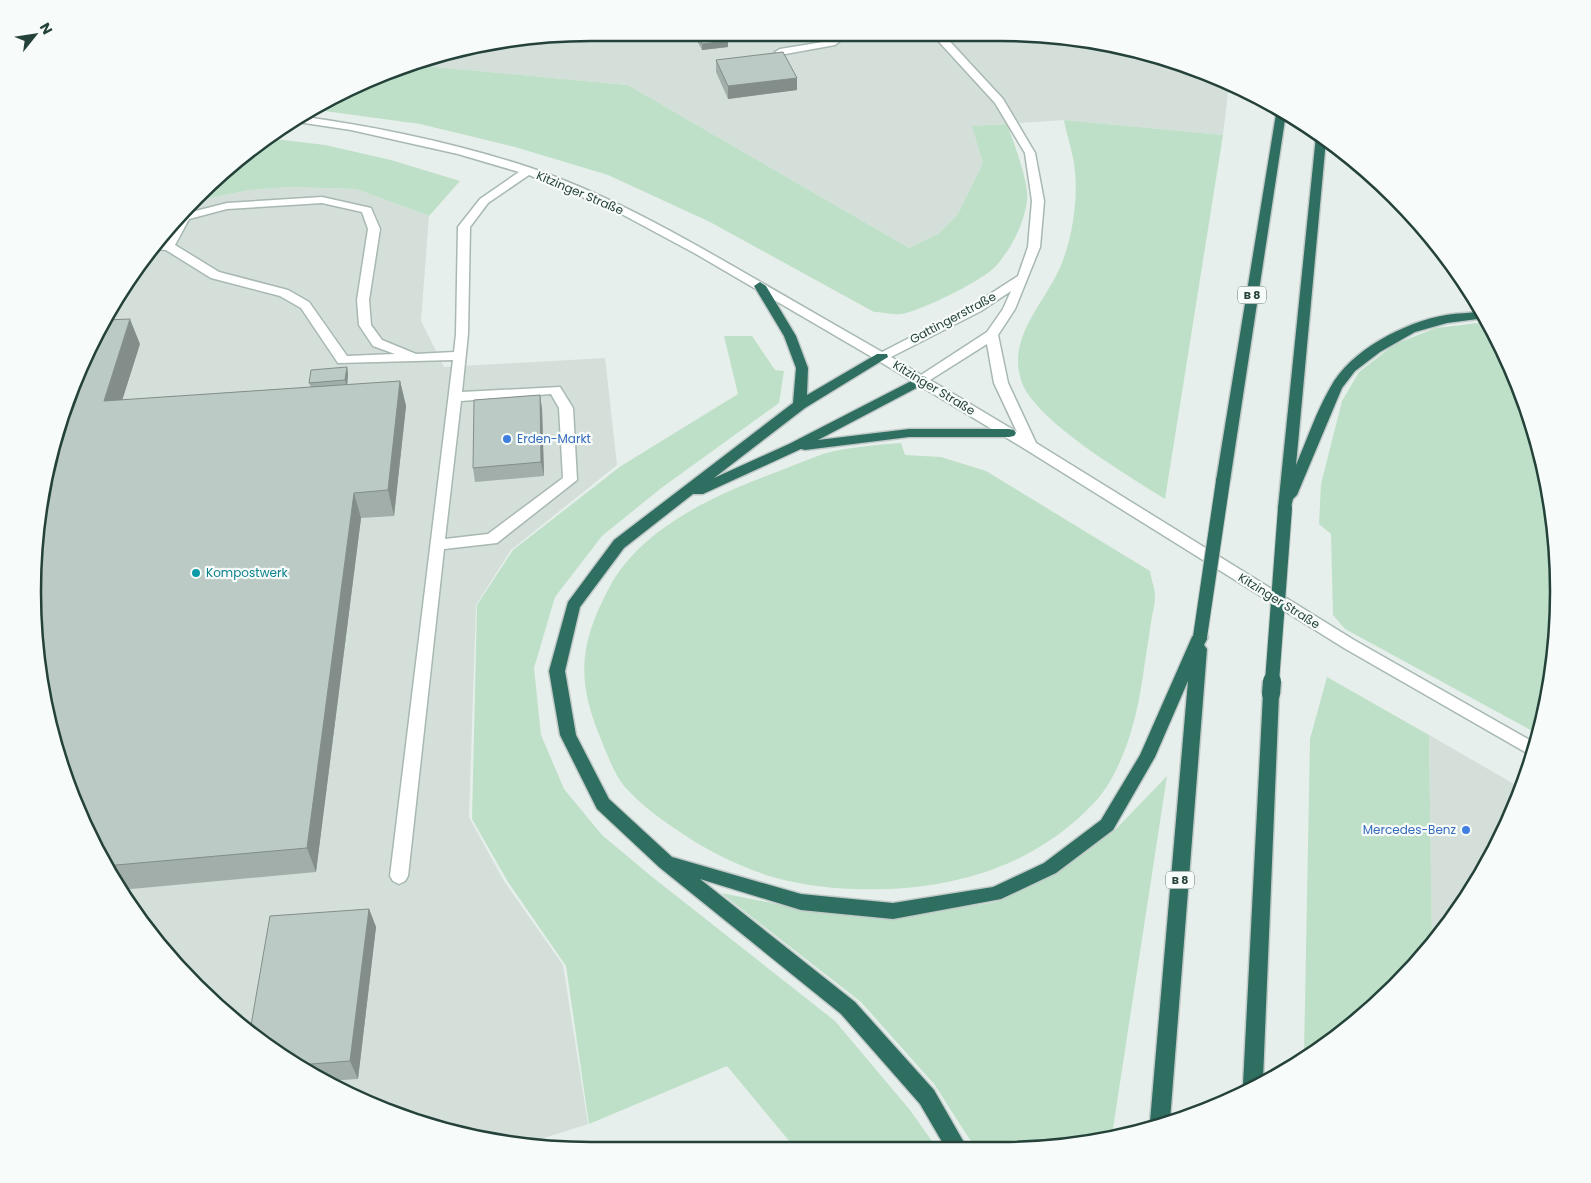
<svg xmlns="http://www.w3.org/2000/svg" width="1591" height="1183" viewBox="0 0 1591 1183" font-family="Poppins,sans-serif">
  <rect width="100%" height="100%" fill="#e6efeb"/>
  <path fill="#d4dfda" d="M 592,33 L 1036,34 L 1144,51 L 1229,84 L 1223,135 L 1064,120 L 973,126 L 983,163 L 958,214 L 938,234 L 909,248 L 628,85 L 414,65 L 447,52 Z
    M 288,187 L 356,189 L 429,216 L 421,321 L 444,367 L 605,358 L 617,465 L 511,550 L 476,605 L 469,817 L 504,881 L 563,965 L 588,1124 L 525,1144 L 447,1131 L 312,1076 L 223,1012 L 148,932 L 107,871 L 90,344 L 171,223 L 195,201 L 250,190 Z
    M 1429,735 L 1521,788 L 1483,871 L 1432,943 Z"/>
  <path fill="#bfe0c8" d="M 414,65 L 628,85 L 909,248 L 938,234 L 958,214 L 983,163 L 972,126 L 1007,124 C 1013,140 1030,185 1027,201 C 1024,224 1011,249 996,266 C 982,281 921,311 901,314 C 892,315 882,312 874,312 L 710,222 L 608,175 L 515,147 L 420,124 L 310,109 Z
    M 1064,120 L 1223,135 L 1165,499 C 1129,476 1033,420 1021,380 C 1007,336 1046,302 1061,265 C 1072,239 1078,201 1075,172 C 1074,155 1067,137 1064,120 Z
    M 267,138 L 325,145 L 391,160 L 460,181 L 429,216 L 356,189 L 288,187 L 250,190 L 195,201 L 251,148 Z
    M 1487,322 L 1501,345 L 1540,447 L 1557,555 L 1554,665 L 1538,734 L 1345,629 L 1333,615 L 1331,534 L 1319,524 L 1321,484 L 1342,401 L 1359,372 L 1395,344 L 1436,328 Z
    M 724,336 L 752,336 L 775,370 L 784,371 L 779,403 L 660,489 L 602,536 L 555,597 L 534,668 L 541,735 L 564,789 L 602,835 L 651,876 L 835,1021 L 910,1110 L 936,1147 L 795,1148 L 727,1066 L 589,1124 L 566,966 L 508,882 L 472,819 L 477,605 L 513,550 L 621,466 L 738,394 Z
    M 901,443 L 905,455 L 941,457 L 986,471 L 1150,571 C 1151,579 1155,588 1155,597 C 1155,605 1152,614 1151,623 C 1148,642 1145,662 1142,682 C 1136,722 1122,773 1094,803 C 1030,871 943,892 853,889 C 825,888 796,884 769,876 C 738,866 706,850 680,832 C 660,819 640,804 624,786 C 613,772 605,749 598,732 C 576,676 581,641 609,588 C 641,528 713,496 774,473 C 790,467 806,460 823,454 C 848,447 876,445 901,443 Z
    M 1327,677 L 1429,735 L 1432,943 L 1420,960 L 1340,1035 L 1304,1056 L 1310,739 Z
    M 1167,776 L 1112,1135 L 1073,1146 L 974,1146 L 934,1084 L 861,1002 L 721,893 L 792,907 L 892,918 L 996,902 L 1059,871 L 1115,830 Z"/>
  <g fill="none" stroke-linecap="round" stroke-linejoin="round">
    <g stroke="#a8b8b2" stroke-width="3">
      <path id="minor" d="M 839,33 L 850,33 L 835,45 L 780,55 L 775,52 L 780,49 L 829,41 Z
        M 931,33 L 942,33 L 1003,99 L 1035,153 L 1044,201 L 1040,247 L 1015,309 L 998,335 L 1008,383 L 1036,443 L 1354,640 L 1535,743 L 1532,756 L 1344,648 L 1025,449 L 877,360 L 696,254 L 616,211 L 529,175 L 488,203 L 470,227 L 468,334 L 462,392 L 560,387 L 573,408 L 577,480 L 497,543 L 444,549 L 408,876 L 405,881 L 399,884 L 393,881 L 390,876 L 453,360 L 338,363 L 301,308 L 280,296 L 211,278 L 166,250 L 154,249 L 158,242 L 165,242 L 180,215 L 227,203 L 322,197 L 371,208 L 380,229 L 369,300 L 371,325 L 382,340 L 416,354 L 454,352 L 456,334 L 458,227 L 480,199 L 519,172 L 458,154 L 351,130 L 291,121 L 299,116 C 377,127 456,143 531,168 C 604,193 672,231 738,269 C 786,297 834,324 882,352 L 973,305 L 1018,276 L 1028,247 L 1032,201 L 1025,153 L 995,103 ZM 322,203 L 362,212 L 368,229 L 357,300 L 359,325 L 373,346 L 395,354 L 347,356 L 309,302 L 288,290 L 219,272 L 175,245 L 189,219 L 227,209 ZM 1011,291 L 1003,309 L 987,332 L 921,375 L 891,357 L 981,311 ZM 987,344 L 994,383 L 1017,432 L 930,380 ZM 551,394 L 559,408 L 563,478 L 488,534 L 445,539 L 461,401 Z"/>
    </g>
    <g stroke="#c2cac8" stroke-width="3">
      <path id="highway" d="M 1277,108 L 1286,113 L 1230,481 L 1228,484 L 1218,484 L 1216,481 Z
        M 1318,133 L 1326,140 L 1296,465 C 1307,440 1316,412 1330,388 C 1350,350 1405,322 1446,315 C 1458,313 1469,313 1481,312 L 1485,318 L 1447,323 L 1415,332 L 1380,352 L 1355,371 L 1342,388 L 1297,495 L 1293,499 L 1290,511 L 1280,511 L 1278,508 L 1316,136 Z
        M 760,282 L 766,286 L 796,336 L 808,368 L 807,395 L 877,354 L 887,354 L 888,357 L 805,408 L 714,478 L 789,444 L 921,376 L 926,377 L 927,380 L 926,383 L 818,440 L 909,429 L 1009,429 L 1014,430 L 1016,433 L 1014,436 L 1009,437 L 909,437 L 805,450 L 801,449 L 703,494 L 693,494 L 624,548 L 580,607 L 565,671 L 576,735 L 609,799 L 672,857 L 801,894 L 893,903 L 993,887 L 1044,863 L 1101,820 L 1140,755 L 1192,637 L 1195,633 L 1200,631 L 1205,633 L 1208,637 L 1204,645 L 1207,649 L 1170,1120 L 1151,1125 L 1150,1122 L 1188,681 L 1155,757 L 1113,830 L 1056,873 L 1001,899 L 893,919 L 801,910 L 700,879 L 855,1002 L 934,1090 L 966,1146 L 945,1147 L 920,1104 L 841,1014 L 659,867 L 597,809 L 560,735 L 549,671 L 568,602 L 614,540 L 793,403 L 796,368 L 784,336 L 754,286 Z
        M 1271,688 L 1277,690 L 1279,694 L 1263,1079 L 1245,1090 L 1243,1085 L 1263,694 L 1265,690 Z"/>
    </g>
    <use href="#minor" fill="#fff" fill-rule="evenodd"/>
    <use href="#highway" fill="#2f6f62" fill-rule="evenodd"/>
    <g stroke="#c2cac8" stroke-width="16" stroke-linecap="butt">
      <path id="highway-bridge-far1" d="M 1200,637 L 1223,481
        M 1272,682 L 1285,508"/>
    </g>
    <g stroke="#c2cac8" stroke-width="21" stroke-linecap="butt">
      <path id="highway-bridge" d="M 1271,694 L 1272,681"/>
    </g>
    <use href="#highway-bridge-far1" stroke="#2f6f62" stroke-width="14"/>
    <use href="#highway-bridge" stroke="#2f6f62" stroke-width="18"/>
  </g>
  <path fill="#a1aea9" d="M 589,33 L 586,39 L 561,37 Z
    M 696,33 L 747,33 L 725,36 L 728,41 L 728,47 L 702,50 L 696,39 Z
    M 716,60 L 797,90 L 728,99 L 716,72 Z
    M 140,344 L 122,400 L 311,387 L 309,383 L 347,367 L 348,374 L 347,385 L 400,381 L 406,406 L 394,516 L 361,518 L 316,872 L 120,890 L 107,871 L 62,771 L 34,628 Z
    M 542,408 L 544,476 L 475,482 L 473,468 Z
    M 369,909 L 376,927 L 358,1079 L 326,1081 L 312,1076 L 250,1031 Z"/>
  <path fill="#838d89" d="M 585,33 L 589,33 L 586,39 Z
    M 718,33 L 747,33 L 718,37 Z
    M 728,41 L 728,47 L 702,50 L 702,44 Z
    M 797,78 L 797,90 L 728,99 L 728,86 Z
    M 130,319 L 140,344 L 114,426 L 104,401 Z
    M 347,367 L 348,374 L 347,387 L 345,380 Z
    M 400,381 L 406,406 L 394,516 L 388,490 Z
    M 540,395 L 542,408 L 544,476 L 541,462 Z
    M 354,493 L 361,518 L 316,872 L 307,848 Z
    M 369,909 L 376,927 L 358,1079 L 350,1061 Z"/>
  <path fill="#bbcac4" stroke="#838d89" d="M 696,33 L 724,33 L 728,41 L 702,44 Z
    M 783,52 L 797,78 L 728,86 L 716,60 Z
    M 130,319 L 104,401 L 400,381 L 388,490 L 354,493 L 307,848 L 105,866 L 62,771 L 34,628 L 43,482 L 90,344 L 106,320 Z
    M 347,367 L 345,380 L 309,383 L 311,370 Z
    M 540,395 L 541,462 L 473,468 L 474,400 Z
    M 369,909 L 350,1061 L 298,1065 L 250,1031 L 270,916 Z"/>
  <g fill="#3f7fe0" stroke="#f7fbf9" stroke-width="2">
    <circle cx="507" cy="439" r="5"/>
    <circle cx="1466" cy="830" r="5"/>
  </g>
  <circle fill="#0f9aa8" stroke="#f7fbf9" stroke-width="2" cx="196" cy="573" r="5"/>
  <g text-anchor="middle" stroke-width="4.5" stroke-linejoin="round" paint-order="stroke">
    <g fill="#f7fbf9" stroke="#637a73" stroke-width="1">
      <rect x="1238" y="286.5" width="28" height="17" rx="4"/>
      <rect x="1166" y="871.5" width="28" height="17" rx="4"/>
    </g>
    <g font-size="11" font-weight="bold" fill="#24423a">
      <text x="1252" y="299">B 8</text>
      <text x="1180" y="884">B 8</text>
    </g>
    <g font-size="12" fill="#24423a" stroke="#f7fbf9">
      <text transform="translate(580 193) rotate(23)" y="4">Kitzinger Straße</text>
      <text transform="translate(953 318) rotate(-28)" y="4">Gattingerstraße</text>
      <text transform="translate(934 388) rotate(31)" y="4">Kitzinger Straße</text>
      <text transform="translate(1279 601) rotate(32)" y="4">Kitzinger Straße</text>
    </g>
    <g font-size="12" fill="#366cbe" stroke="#f7fbf9" text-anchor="start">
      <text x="517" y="443">Erden-Markt</text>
      <text x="1456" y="834" text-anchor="end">Mercedes-Benz</text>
    </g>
    <g font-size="12" fill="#0d838f" stroke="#f7fbf9" text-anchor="start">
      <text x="206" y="577">Kompostwerk</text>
    </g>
  </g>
  <path d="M0 0H1591V1183H0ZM591 41H1000A550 550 0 0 1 1550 591V592A550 550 0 0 1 1000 1142H591A550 550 0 0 1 41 592V591A550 550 0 0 1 591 41Z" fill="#f7fbf9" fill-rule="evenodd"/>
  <path fill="none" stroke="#24423a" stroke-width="2.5" d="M591 41H1000A550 550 0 0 1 1550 591V592A550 550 0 0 1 1000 1142H591A550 550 0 0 1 41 592V591A550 550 0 0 1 591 41Z"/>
  <g transform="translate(35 35) rotate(60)" stroke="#f7fbf9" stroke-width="4" paint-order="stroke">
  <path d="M0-4L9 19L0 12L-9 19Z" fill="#24423a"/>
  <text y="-8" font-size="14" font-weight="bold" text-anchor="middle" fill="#24423a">N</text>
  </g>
</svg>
